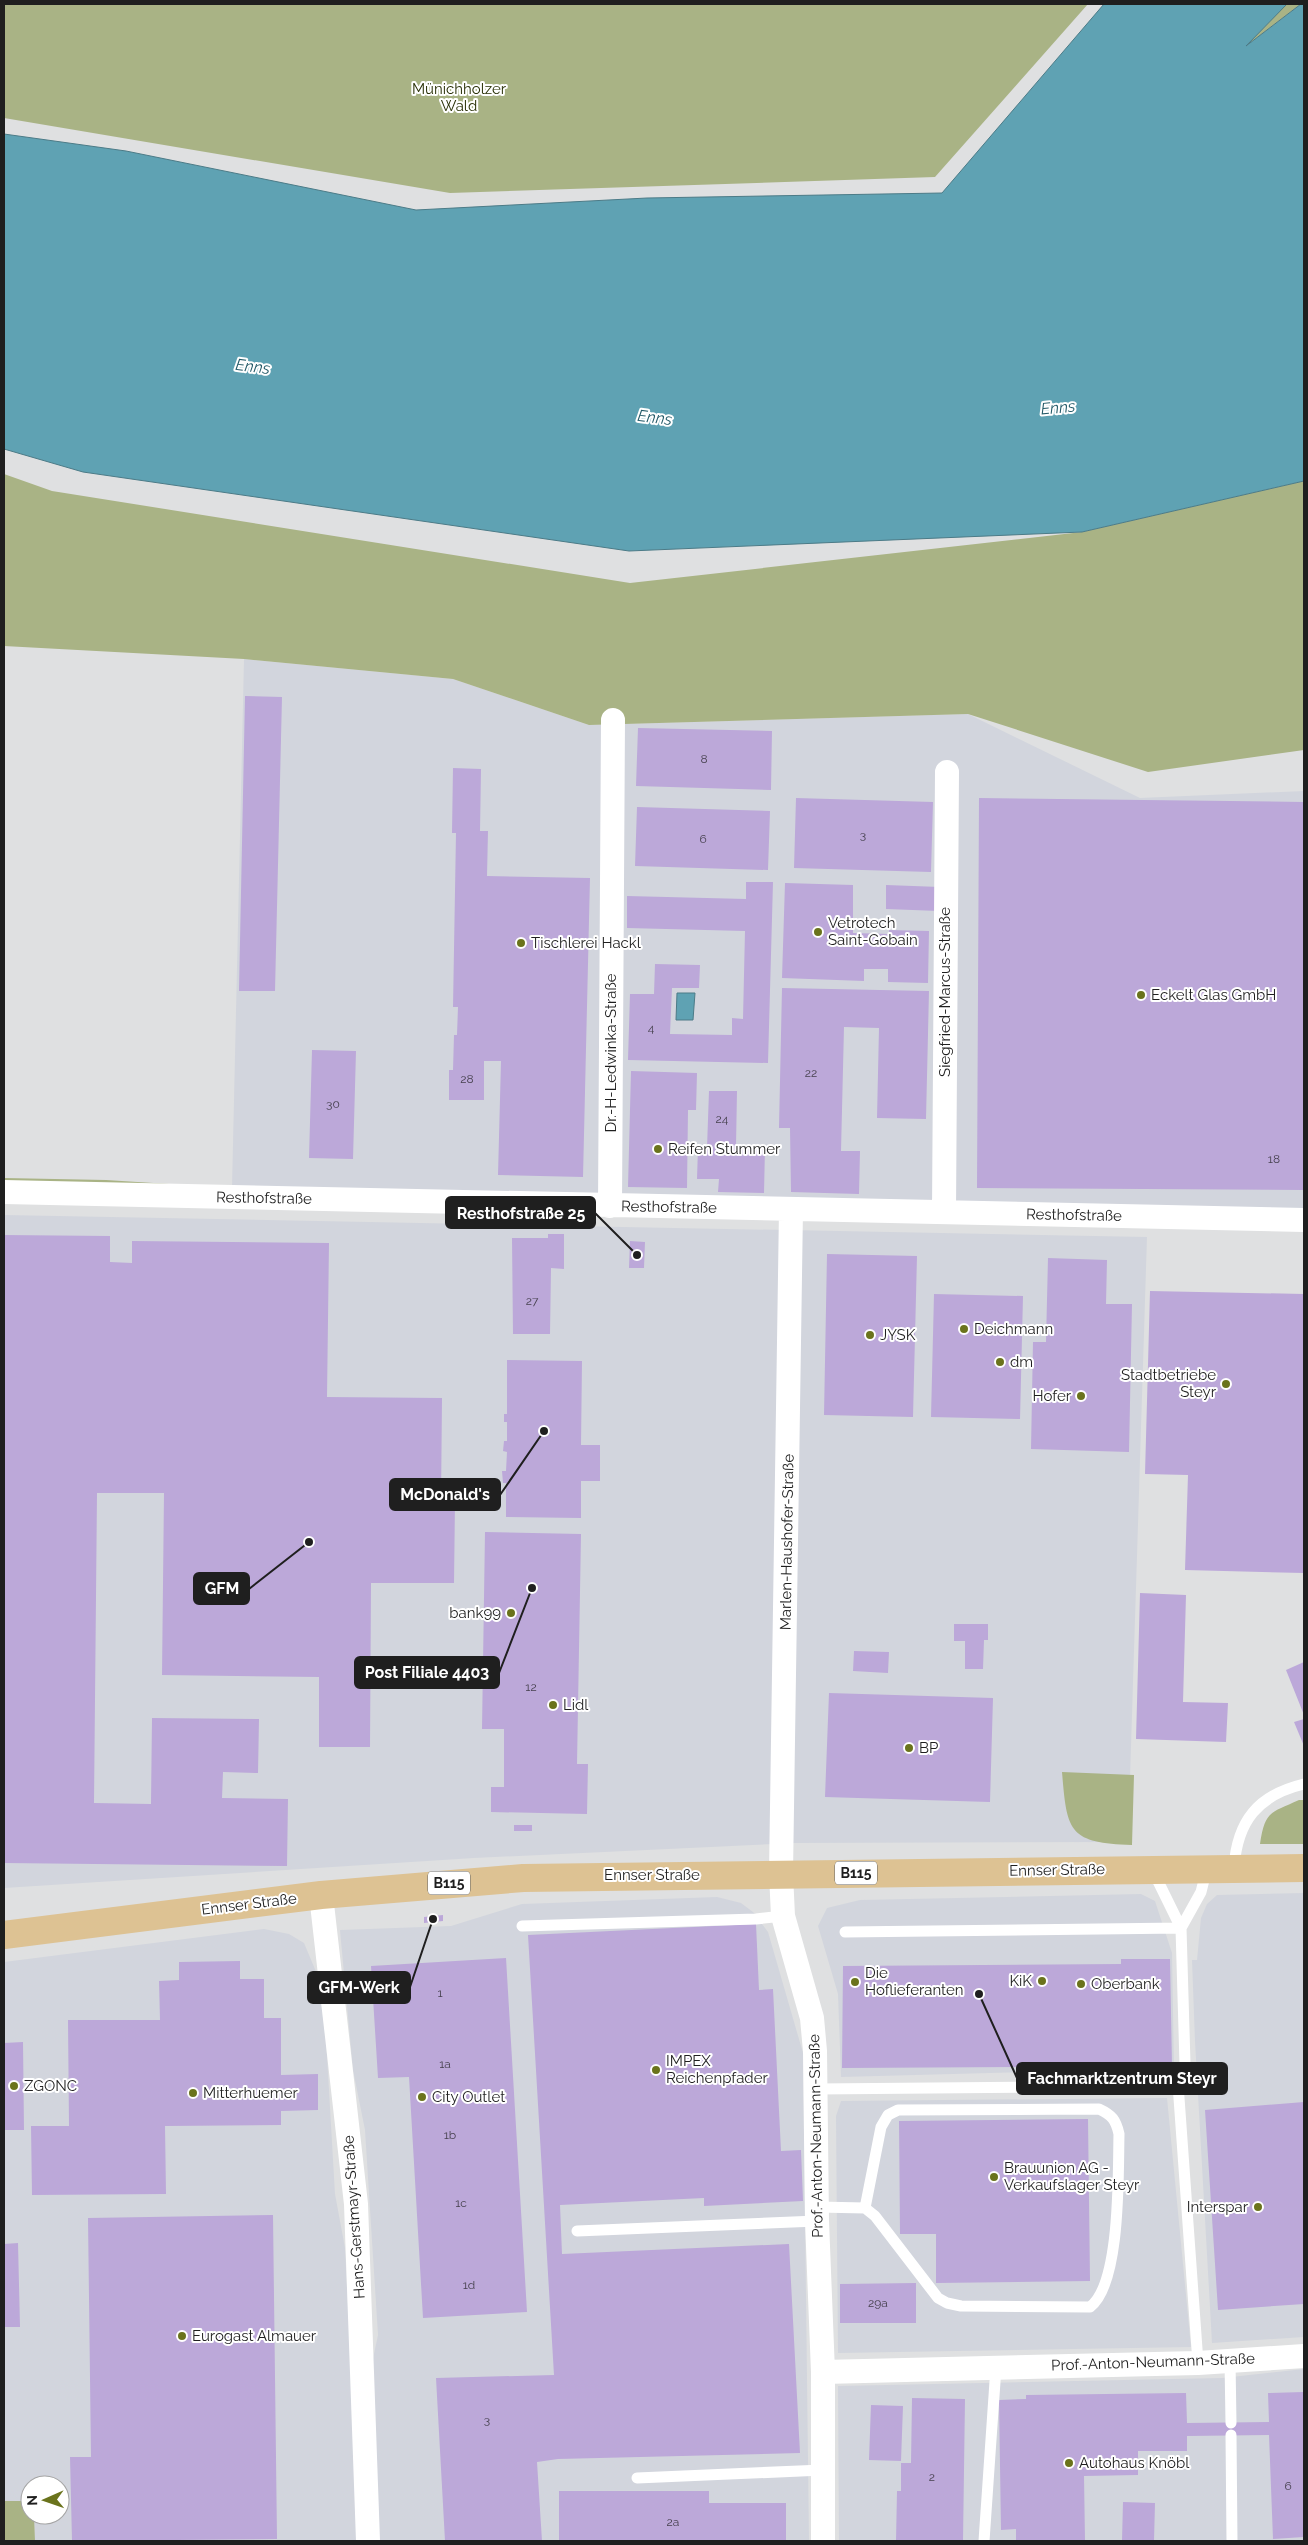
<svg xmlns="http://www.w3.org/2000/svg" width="1308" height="2545" viewBox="0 0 1308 2545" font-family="Raleway,sans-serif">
  <rect width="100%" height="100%" fill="#dfe0e1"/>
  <path fill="#d2d5dd" d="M 244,659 L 453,679 L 589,725 L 968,714 L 1140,798 L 1304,791 L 1304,1211 L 232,1188 Z
    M 4,1215 L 1147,1237 L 1128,1842 L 794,1843 L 474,1858 L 4,1888 Z
    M 1304,1893 L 1304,2337 L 1212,2343 L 1195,2041 L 1192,1960 L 1197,1960 L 1201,1918 L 1207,1904 L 1217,1895 Z
    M 1141,1894 L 1155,1901 L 1172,1953 L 1174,2068 L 841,2077 L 838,1994 L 818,1926 L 827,1908 L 860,1900 Z
    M 717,1897 L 741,1903 L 753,1912 L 768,1932 L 803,2053 L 809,2541 L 378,2541 L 370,2373 L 378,2335 L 365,2130 L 353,2070 L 340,1930 L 451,1926 L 522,1904 Z
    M 264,1929 L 289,1934 L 304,1943 L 317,1974 L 326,2039 L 335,2194 L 345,2248 L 358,2502 L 358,2541 L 35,2541 L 34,2515 L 60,2515 L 60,2485 L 30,2485 L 30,2501 L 4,2501 L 4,1962 Z
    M 1167,2098 L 1191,2347 L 838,2353 L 836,2116 L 841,2101 Z
    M 1304,2369 L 1304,2541 L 839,2541 L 838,2386 L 1222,2378 Z"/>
  <path fill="#a9b385" d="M 4,4 L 1088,4 L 935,177 L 450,193 L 4,118 Z
    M 1287,4 L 1301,4 L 1241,50 Z
    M 4,474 L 52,491 L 630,583 L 1082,532 L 1304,481 L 1304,750 L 1148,772 L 968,714 L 589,725 L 453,679 L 244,659 L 4,646 Z
    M 4,1178 L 106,1180 L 232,1188 L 4,1184 Z
    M 1062,1772 L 1134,1775 L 1132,1845 C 1068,1843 1067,1831 1062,1772 Z
    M 1299,1800 L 1304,1800 L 1304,1844 L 1260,1844 C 1265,1810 1271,1813 1299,1800 Z
    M 4,2501 L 30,2501 L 30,2515 L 34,2515 L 35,2541 L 4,2541 Z"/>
  <path fill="#5fa2b3" stroke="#4c7b87" d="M 1104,4 L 1287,4 L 1246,46 L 1301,4 L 1304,4 L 1304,481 L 1082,532 L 629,551 L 83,472 L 4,449 L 4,134 L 126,151 L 416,210 L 647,198 L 942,193 Z
    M 677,993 L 695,993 L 693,1020 L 676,1020 Z"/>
  <path fill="#bca8d9" d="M 245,696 L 282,697 L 275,991 L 239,991 Z
    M 638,728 L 772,731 L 771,790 L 636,786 Z
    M 453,768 L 481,769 L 480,831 L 488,831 L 487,876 L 590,878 L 583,1177 L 498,1175 L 501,1061 L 484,1061 L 484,1100 L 449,1100 L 449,1070 L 453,1070 L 454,1035 L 457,1035 L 458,1007 L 453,1007 L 456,833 L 452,833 Z
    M 796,798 L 933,802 L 931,872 L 794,868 Z
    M 979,798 L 1304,802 L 1304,1190 L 977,1188 Z
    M 637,807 L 770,811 L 768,870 L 635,866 Z
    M 746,882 L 773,882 L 768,1063 L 628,1060 L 630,994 L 654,994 L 655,964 L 700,965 L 699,988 L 672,988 L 670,1034 L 732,1035 L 732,1018 L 743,1019 L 745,931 L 627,928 L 627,896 L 746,899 Z
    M 785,883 L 853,885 L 853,933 L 889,934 L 889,930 L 929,931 L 928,983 L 888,982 L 888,969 L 864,969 L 864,981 L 782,978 Z
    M 886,885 L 940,887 L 939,911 L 886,909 Z
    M 782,988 L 929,991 L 926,1119 L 877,1118 L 879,1028 L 844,1027 L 841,1151 L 860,1151 L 859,1194 L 791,1192 L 790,1128 L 779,1128 Z
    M 312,1050 L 356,1051 L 353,1159 L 309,1158 Z
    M 631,1071 L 697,1073 L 696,1110 L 688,1110 L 687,1188 L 628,1187 Z
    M 709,1091 L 737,1091 L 736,1146 L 765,1147 L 764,1193 L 718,1192 L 719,1179 L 697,1179 L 698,1148 L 707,1148 Z
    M 548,1234 L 564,1234 L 564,1269 L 551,1268 L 550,1334 L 513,1334 L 512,1238 L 548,1238 Z
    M 4,1235 L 110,1236 L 110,1262 L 132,1263 L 132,1241 L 329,1243 L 327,1397 L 442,1398 L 441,1501 L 455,1501 L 454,1583 L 371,1583 L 370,1747 L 319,1747 L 319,1677 L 162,1675 L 164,1493 L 97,1493 L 94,1803 L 151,1804 L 152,1718 L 259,1719 L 258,1773 L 223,1772 L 222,1798 L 288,1799 L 287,1866 L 4,1863 Z
    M 630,1241 L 645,1242 L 644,1268 L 629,1268 Z
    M 827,1254 L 917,1256 L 913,1417 L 824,1415 Z
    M 1048,1258 L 1107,1260 L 1106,1304 L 1132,1304 L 1129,1452 L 1031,1449 L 1033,1342 L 1046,1342 Z
    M 1150,1291 L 1304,1294 L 1304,1573 L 1185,1570 L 1188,1475 L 1145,1474 Z
    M 934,1294 L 1023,1296 L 1020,1419 L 931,1417 Z
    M 507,1360 L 582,1361 L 581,1445 L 600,1445 L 600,1481 L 581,1481 L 581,1518 L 506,1517 L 506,1483 L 503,1483 L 502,1471 L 506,1471 L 507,1452 L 503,1451 L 504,1441 L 507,1441 L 507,1422 L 504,1422 L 504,1414 L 507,1414 Z
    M 485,1532 L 581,1534 L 577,1764 L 588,1764 L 587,1814 L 491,1812 L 491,1787 L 504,1787 L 504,1729 L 482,1729 Z
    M 1140,1593 L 1186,1595 L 1183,1702 L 1228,1703 L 1226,1742 L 1136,1739 Z
    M 954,1624 L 988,1624 L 988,1640 L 984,1640 L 983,1669 L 965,1669 L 965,1641 L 954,1641 Z
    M 854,1651 L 889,1652 L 888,1673 L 853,1671 Z
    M 1304,1662 L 1304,1715 L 1286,1670 Z
    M 829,1693 L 993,1698 L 990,1802 L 825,1797 Z
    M 1304,1719 L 1304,1746 L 1294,1722 Z
    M 514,1825 L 532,1825 L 532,1831 L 514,1831 Z
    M 443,1915 L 443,1921 L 424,1923 L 424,1917 Z
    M 756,1924 L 759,1990 L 773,1989 L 781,2151 L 801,2150 L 803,2201 L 704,2206 L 704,2198 L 560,2205 L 562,2254 L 789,2244 L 800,2453 L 558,2459 L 537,2462 L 542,2541 L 445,2541 L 436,2378 L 554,2375 L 528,1935 Z
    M 506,1958 L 527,2312 L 423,2318 L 409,2077 L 378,2078 L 371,1966 Z
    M 1121,1959 L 1170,1959 L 1172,2066 L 842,2068 L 843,1966 L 1121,1964 Z
    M 240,1961 L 240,1979 L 264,1979 L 264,2018 L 281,2018 L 281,2075 L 318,2074 L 318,2110 L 281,2111 L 281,2125 L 165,2126 L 166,2194 L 32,2195 L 31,2126 L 69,2126 L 68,2020 L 160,2020 L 159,1981 L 179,1980 L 179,1962 Z
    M 23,2042 L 24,2130 L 4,2130 L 4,2043 Z
    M 1304,2102 L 1304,2304 L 1218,2310 L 1205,2110 Z
    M 1088,2119 L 1090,2281 L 936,2283 L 936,2234 L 900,2234 L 899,2121 Z
    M 273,2215 L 277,2539 L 72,2541 L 70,2457 L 91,2457 L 88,2218 Z
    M 18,2243 L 20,2327 L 4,2327 L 4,2244 Z
    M 916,2283 L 916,2323 L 840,2323 L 840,2284 Z
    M 1304,2392 L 1304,2537 L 1273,2539 L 1269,2435 L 1187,2436 L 1187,2451 L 1138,2451 L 1138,2475 L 1084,2476 L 1085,2541 L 1016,2541 L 1016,2529 L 1001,2530 L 999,2400 L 1026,2399 L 1026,2395 L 1186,2393 L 1187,2423 L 1269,2422 L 1268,2393 Z
    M 912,2398 L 965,2399 L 963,2541 L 896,2541 L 897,2491 L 901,2491 L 901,2463 L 911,2463 Z
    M 871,2405 L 903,2406 L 901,2461 L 869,2460 Z
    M 559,2491 L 709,2491 L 709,2503 L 786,2503 L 786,2541 L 559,2541 Z
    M 1123,2502 L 1155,2503 L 1154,2541 L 1122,2541 Z"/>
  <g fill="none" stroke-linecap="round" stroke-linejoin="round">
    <path stroke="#fff" stroke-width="11" d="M 1234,1868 C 1237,1821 1258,1795 1304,1784
      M 522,1926 L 756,1919 L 783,1916
      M 1181,1928 L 1201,1892 L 1207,1868
      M 845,1932 L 1181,1928
      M 1178,2084 L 1198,2363
      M 817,2089 L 1170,2086 C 1182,2082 1184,2076 1185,2064 L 1181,1928 L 1153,1871
      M 818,2207 L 865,2208 L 875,2216 L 938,2298 L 947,2303 L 961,2306 L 1090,2307 C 1121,2284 1118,2173 1119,2134 C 1116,2120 1112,2115 1099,2109 L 898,2110 L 888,2115 L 881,2127 L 865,2208
      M 577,2231 L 817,2221
      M 1230,2361 L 1231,2423
      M 1231,2435 L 1232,2541
      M 637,2478 L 823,2470
      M 984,2541 L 996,2367"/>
    <path stroke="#fff" stroke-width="24" d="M 4,1192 L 1304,1220
      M 610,1206 L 613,720
      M 791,1209 L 781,1874 L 783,1916 L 812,2018 L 815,2051 L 817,2221 L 823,2372 L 1198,2363 L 1304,2356
      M 944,1212 L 947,772
      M 321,1895 L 356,2204 L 368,2541
      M 823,2372 L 823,2541"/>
    <path stroke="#ddc293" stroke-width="28" d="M 4,1935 L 321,1895 L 523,1878 L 1304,1868"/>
  </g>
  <g fill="#6a731c" stroke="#fff" stroke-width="2">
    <circle cx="818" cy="932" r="5"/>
    <circle cx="521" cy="943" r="5"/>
    <circle cx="1141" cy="995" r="5"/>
    <circle cx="658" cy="1149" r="5"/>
    <circle cx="964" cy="1329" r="5"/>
    <circle cx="870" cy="1335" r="5"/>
    <circle cx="1000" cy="1362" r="5"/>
    <circle cx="1226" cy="1384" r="5"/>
    <circle cx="1081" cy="1396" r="5"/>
    <circle cx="511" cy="1613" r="5"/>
    <circle cx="553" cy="1705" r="5"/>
    <circle cx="909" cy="1748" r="5"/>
    <circle cx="1042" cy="1981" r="5"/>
    <circle cx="855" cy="1982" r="5"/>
    <circle cx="1081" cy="1984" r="5"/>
    <circle cx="656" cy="2070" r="5"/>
    <circle cx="14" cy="2086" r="5"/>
    <circle cx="193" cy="2093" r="5"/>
    <circle cx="422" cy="2097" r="5"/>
    <circle cx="994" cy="2177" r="5"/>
    <circle cx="1258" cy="2207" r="5"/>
    <circle cx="182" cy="2336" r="5"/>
    <circle cx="1069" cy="2463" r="5"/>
  </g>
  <g text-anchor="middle" stroke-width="4" stroke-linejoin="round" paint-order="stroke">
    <g font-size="12" fill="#46414e">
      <text x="704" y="763">8</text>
      <text x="863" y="839">3</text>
      <text x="703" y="843">6</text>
      <text x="651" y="1032">4</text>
      <text x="811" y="1077">22</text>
      <text x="467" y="1083">28</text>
      <text x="333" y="1108">30</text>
      <text x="722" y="1123">24</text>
      <text x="1274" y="1163">18</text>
      <text x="532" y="1305">27</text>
      <text x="531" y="1691">12</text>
      <text x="440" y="1997">1</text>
      <text x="445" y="2068">1a</text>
      <text x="450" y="2139">1b</text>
      <text x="461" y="2207">1c</text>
      <text x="469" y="2289">1d</text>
      <text x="878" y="2307">29a</text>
      <text x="487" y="2424">3</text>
      <text x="932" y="2481">2</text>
      <text x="1288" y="2490">6</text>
      <text x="673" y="2526">2a</text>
    </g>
    <g fill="#fff" stroke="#626262" stroke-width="1">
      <rect x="835" y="1861.5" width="42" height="23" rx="4"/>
      <rect x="428" y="1871.5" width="42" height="23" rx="4"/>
    </g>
    <g font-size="14" font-weight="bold" fill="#1f1f1f">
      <text x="856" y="1878">B115</text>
      <text x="449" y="1888">B115</text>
    </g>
    <g font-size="15" fill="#293006" stroke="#fff">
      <text x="459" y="94">Münichholzer<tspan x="459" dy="17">Wald</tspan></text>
    </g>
    <g font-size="15" fill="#1f1f1f" stroke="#fff" text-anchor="start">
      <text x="828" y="928">Vetrotech<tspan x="828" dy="17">Saint-Gobain</tspan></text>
      <text x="531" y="948">Tischlerei Hackl</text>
      <text x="1151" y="1000">Eckelt Glas GmbH</text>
      <text x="668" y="1154">Reifen Stummer</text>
      <text x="974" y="1334">Deichmann</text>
      <text x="880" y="1340">JYSK</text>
      <text x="1010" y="1367">dm</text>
      <text x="1216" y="1380" text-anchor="end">Stadtbetriebe<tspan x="1216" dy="17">Steyr</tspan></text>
      <text x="1071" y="1401" text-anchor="end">Hofer</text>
      <text x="501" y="1618" text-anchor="end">bank99</text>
      <text x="563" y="1710">Lidl</text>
      <text x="919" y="1753">BP</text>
      <text x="865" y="1978">Die<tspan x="865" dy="17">Hoflieferanten</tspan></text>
      <text x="1032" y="1986" text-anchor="end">KiK</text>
      <text x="1091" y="1989">Oberbank</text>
      <text x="666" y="2066">IMPEX<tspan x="666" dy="17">Reichenpfader</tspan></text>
      <text x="24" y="2091">ZGONC</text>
      <text x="203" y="2098">Mitterhuemer</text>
      <text x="432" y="2102">City Outlet</text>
      <text x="1004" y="2173">Brauunion AG -<tspan x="1004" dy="17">Verkaufslager Steyr</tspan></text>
      <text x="1248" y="2212" text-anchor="end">Interspar</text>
      <text x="192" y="2341">Eurogast Almauer</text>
      <text x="1079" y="2468">Autohaus Knöbl</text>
    </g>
    <g font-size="15" fill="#1f1f1f" stroke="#fff">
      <text transform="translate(945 992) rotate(-90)" y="5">Siegfried-Marcus-Straße</text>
      <text transform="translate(611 1053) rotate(-90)" y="5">Dr.-H-Ledwinka-Straße</text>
      <text transform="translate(264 1198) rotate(1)" y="5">Resthofstraße</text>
      <text transform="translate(669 1207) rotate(1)" y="5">Resthofstraße</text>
      <text transform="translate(1074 1215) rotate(1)" y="5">Resthofstraße</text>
      <text transform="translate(787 1542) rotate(-89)" y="5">Marlen-Haushofer-Straße</text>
      <text transform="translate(1057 1870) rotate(-1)" y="5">Ennser Straße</text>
      <text x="652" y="1880">Ennser Straße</text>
      <text transform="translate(249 1904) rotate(-7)" y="5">Ennser Straße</text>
      <text transform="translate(816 2136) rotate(-91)" y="5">Prof.-Anton-Neumann-Straße</text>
      <text transform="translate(354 2217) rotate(-94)" y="5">Hans-Gerstmayr-Straße</text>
      <text transform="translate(1153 2362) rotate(-2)" y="5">Prof.-Anton-Neumann-Straße</text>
    </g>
    <g font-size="16" font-style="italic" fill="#235a68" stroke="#fff">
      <text transform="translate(253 366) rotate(7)" y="6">Enns</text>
      <text transform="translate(1058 407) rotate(-5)" y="6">Enns</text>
      <text transform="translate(655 417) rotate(7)" y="6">Enns</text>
    </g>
  </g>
  <path fill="none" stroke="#1f1f1f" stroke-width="2" d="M637 1255L595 1213M544 1431L500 1495M309 1542L249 1589M532 1588L499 1673M433 1919L410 1987M979 1994L1017 2078"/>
  <g fill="#1f1f1f" stroke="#fff" stroke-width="2">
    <circle cx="637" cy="1255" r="5"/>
    <circle cx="544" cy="1431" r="5"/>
    <circle cx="309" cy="1542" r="5"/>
    <circle cx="532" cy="1588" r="5"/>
    <circle cx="433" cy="1919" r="5"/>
    <circle cx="979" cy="1994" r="5"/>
  </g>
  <g fill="#1f1f1f" stroke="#1f1f1f" stroke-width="2">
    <rect x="446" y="1197" width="149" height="31" rx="5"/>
    <rect x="390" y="1479" width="110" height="31" rx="5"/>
    <rect x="194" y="1573" width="55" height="31" rx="5"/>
    <rect x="355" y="1657" width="144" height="31" rx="5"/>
    <rect x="308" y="1972" width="102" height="31" rx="5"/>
    <rect x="1017" y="2063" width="210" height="31" rx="5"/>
  </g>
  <g font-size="16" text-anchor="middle" font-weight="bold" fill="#fff">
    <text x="521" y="1219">Resthofstraße 25</text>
    <text x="445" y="1500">McDonald's</text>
    <text x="222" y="1594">GFM</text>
    <text x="427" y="1678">Post Filiale 4403</text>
    <text x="359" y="1993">GFM-Werk</text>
    <text x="1122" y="2084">Fachmarktzentrum Steyr</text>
  </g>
  <rect width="1308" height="2545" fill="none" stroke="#1f1f1f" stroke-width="10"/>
  <g transform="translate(45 2500) rotate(268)"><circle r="24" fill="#ffffff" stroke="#a5a5a5"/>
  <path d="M0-4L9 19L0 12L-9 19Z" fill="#6a731c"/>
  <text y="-8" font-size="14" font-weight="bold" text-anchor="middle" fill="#1f1f1f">N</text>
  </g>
</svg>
